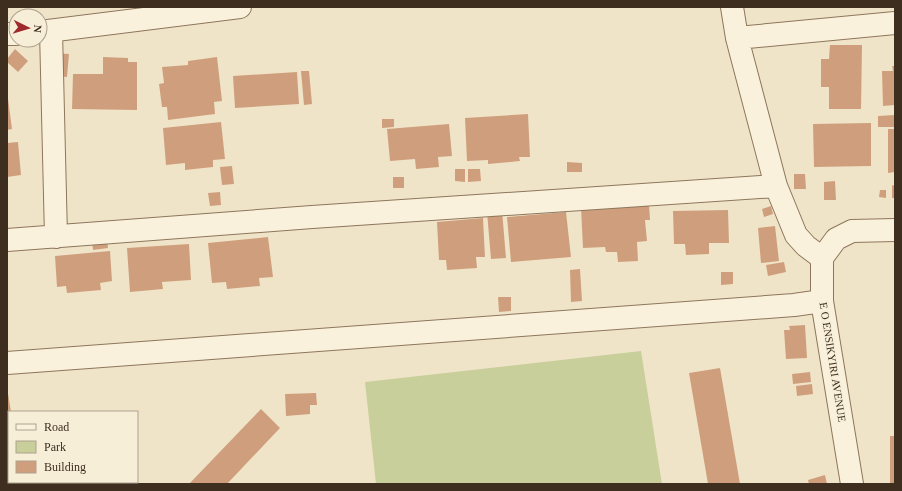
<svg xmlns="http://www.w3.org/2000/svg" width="902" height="491" viewBox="0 0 902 491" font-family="'Times New Roman',serif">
  <rect width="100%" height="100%" fill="#f0e4c8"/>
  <path fill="#c9cf9b" d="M 641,351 L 662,484 L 376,484 L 365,382 Z"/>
  <path fill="#cf9f7d" d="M 830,45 L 862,45 L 861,109 L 829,109 L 829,87 L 821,87 L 821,59 L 829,59 Z
    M 15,49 L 28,61 L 18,72 L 7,62 L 7,59 Z
    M 54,53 L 69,54 L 67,77 L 53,76 Z
    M 103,57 L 128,58 L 128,62 L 137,62 L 137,110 L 72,109 L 73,74 L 103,74 Z
    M 217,57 L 222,101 L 214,102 L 215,114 L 168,120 L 167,107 L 162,107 L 159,84 L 164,83 L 162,67 L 188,65 L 188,61 Z
    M 892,66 L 895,66 L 895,105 L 883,106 L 882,71 L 893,71 Z
    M 301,71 L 309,71 L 312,104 L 304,105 Z
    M 297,72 L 299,104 L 235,108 L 233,76 Z
    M 7,91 L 12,129 L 7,130 Z
    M 528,114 L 530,157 L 519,157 L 520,161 L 488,164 L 488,160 L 467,161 L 465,118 Z
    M 895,115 L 895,127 L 878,127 L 878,116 Z
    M 382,119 L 394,119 L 394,127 L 382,128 Z
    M 221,122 L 225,159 L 213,160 L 213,167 L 185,170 L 185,163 L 166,165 L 163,128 Z
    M 871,123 L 871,166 L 814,167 L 813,124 Z
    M 449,124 L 452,156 L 438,157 L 439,167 L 416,169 L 415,159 L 390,161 L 387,129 Z
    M 888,129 L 895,129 L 895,172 L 888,173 Z
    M 18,142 L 21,175 L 7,177 L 7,143 Z
    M 567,162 L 582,163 L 582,172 L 567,172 Z
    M 232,166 L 234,184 L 222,185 L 220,167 Z
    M 455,169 L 465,169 L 465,182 L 455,181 Z
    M 468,169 L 480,169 L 481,181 L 468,182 Z
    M 794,174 L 805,174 L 806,189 L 794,189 Z
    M 393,177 L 404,177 L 404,188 L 393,188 Z
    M 835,181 L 836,200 L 824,200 L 824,182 Z
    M 892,185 L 895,186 L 895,198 L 892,198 Z
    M 880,190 L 886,190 L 886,198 L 879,197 Z
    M 220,192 L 221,205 L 210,206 L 208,193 Z
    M 649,204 L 650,220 L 645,220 L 647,241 L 637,242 L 638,261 L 618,262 L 617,252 L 606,252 L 605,247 L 583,248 L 581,208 Z
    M 771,206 L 773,214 L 764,217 L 762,209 Z
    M 502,210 L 506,258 L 491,259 L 487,212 Z
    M 728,210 L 729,243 L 709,243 L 709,254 L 686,255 L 685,244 L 674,244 L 673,211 Z
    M 566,212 L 571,257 L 511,262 L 507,217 Z
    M 483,218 L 485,257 L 476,257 L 477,268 L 447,270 L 446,260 L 439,260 L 437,222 Z
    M 775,226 L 779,261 L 761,263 L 758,228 Z
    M 268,237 L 273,277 L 259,278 L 260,286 L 227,289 L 226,282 L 212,283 L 208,243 Z
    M 107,239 L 108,248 L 93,250 L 92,240 Z
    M 189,244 L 191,280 L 162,282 L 163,289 L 130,292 L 127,248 Z
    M 110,251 L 112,281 L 100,283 L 101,290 L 67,293 L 66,286 L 57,287 L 55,256 Z
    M 784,262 L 786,272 L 768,276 L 766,265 Z
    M 580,269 L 582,301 L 571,302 L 570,270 Z
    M 721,272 L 733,272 L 733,284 L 721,285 Z
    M 498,297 L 511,297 L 511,311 L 499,312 Z
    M 805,325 L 807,358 L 786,359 L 784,330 L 790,330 L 789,326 Z
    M 720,368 L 740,484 L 708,484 L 689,373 Z
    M 810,372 L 811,382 L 793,384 L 792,374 Z
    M 812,384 L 813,394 L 797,396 L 796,386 Z
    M 7,387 L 11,412 L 9,412 L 9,430 L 7,431 Z
    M 316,393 L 317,405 L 310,405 L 310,414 L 286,416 L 285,394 Z
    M 261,409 L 280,428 L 227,484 L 189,484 Z
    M 890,436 L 895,436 L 895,484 L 890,484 Z
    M 825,475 L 827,484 L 809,484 L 808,480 Z
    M 33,482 L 57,482 L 58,484 L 34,484 Z"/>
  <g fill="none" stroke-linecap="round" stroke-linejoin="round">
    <g stroke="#8d765c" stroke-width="24">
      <path id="minor" d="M 732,7 L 737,38 L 776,186 L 796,235 L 806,246 L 822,258
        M 51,31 L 56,237
        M 40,32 L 240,7
        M 7,34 L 16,34
        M 737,38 L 895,23
        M 7,240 L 312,217 L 776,186
        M 7,363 L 794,305 L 822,301
        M 852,484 L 822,301 L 822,258 L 836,239 L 852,231 L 895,230"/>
    </g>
    <use href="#minor" stroke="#faf1dc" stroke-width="22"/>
  </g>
  <g text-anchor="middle" stroke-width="3" stroke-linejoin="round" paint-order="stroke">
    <g font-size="11" fill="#3d2e20" stroke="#f7eed8">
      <text transform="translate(833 362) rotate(81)" y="4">E O ENSIKYIRI AVENUE</text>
    </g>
  </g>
  <rect width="902" height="491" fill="none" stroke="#3d2e20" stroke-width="16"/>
  <rect x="8" y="411" width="130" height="72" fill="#f7eed8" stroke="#ada18e"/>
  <rect x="16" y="424" width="20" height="6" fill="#faf1dc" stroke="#ada18e"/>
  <text x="44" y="431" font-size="12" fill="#3d2e20">Road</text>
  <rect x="16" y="441" width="20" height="12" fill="#c9cf9b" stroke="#ada18e"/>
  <text x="44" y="451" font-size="12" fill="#3d2e20">Park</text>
  <rect x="16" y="461" width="20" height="12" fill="#cf9f7d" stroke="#ada18e"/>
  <text x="44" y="471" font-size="12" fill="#3d2e20">Building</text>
  <g transform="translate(28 28) rotate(95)"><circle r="19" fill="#f7eed8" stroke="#ada18e"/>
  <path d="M0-3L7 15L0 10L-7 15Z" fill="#9e2a2b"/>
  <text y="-6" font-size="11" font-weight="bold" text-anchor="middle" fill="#3d2e20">N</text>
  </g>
</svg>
